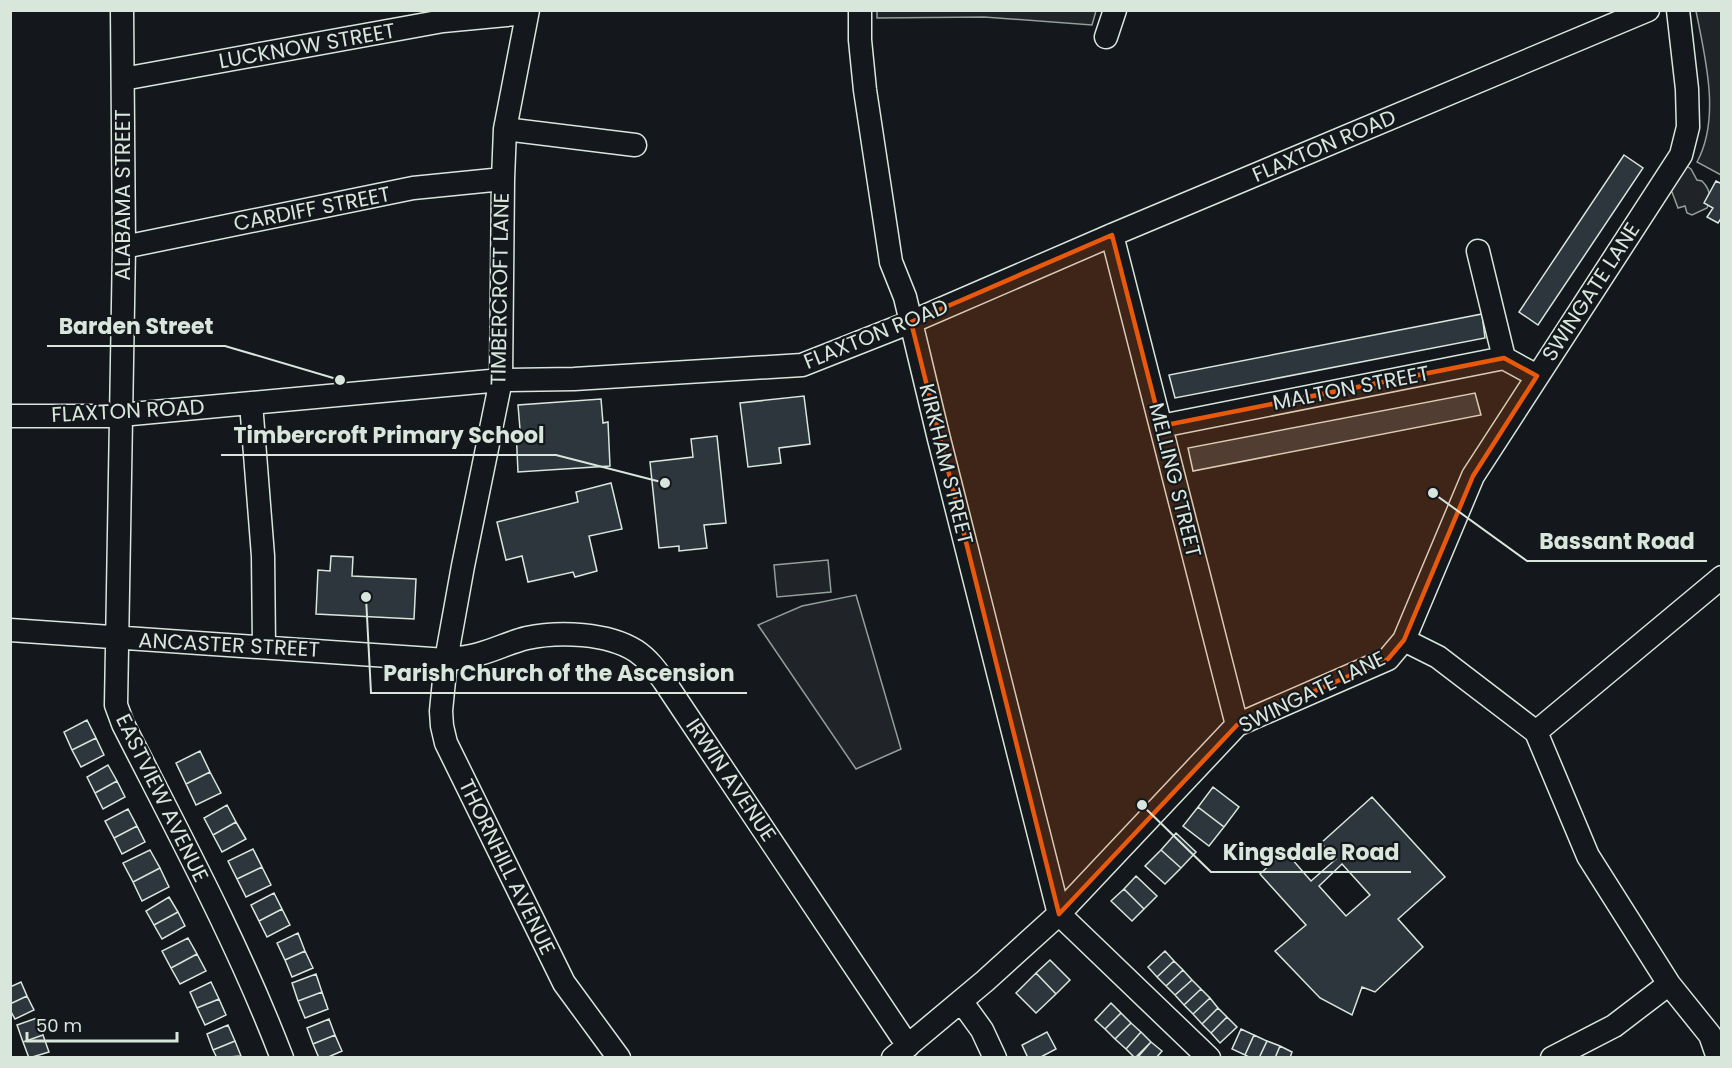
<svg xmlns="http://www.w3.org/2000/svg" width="1732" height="1068" viewBox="0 0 1732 1068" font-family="Poppins,sans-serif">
  <rect width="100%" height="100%" fill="#14181c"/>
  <path fill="#202428" stroke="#939e99" stroke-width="1.5" d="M 877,10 L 1096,10 L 1096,11 L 1092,25 L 984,17 L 877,18 Z
    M 1696,11 L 1721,11 L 1721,175 L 1697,162 C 1721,118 1705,57 1696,11 Z
    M 1685,165 L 1691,169 L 1697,180 L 1702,181 C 1710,189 1712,198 1707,208 L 1692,215 L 1687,213 L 1685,206 L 1678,208 L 1672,192 L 1667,190 Z
    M 828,560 L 831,592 L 777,597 L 774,565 Z
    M 856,595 L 901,749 L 856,769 L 758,625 L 802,606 Z"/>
  <path fill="#2c363c" stroke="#d8e6dc" stroke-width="1.5" fill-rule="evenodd" d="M 1624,155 L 1643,168 L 1538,325 L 1519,312 Z
    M 1716,181 L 1722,184 L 1722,217 L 1718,223 L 1707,217 L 1713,208 L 1704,203 Z
    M 1482,314 L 1485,338 L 1175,398 L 1169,375 Z
    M 1475,393 L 1481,415 L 1193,471 L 1188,448 Z
    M 804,396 L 810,444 L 779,448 L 781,463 L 748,467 L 740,403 Z
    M 601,399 L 603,423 L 608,422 L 610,466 L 518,472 L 516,429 L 520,429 L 518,405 Z
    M 717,436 L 726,523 L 704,525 L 707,548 L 679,551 L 679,546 L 659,548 L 650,462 L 693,457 L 691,439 Z
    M 611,483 L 622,529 L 589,536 L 597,571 L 575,577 L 573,572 L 528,582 L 522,556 L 506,560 L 497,522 L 578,502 L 576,492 Z
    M 331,556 L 353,557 L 352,576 L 416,579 L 414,619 L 316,614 L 318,570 L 330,571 Z
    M 87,720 L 96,738 L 72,750 L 64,732 Z
    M 96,738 L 104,755 L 81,767 L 72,750 Z
    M 200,751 L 210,772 L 186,784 L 176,763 Z
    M 108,765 L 117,781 L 95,793 L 87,777 Z
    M 210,772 L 221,793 L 196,805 L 186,784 Z
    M 117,781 L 125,797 L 103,809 L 95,793 Z
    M 1213,787 L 1239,807 L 1224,827 L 1198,807 Z
    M 1372,797 L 1445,877 L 1398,919 L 1423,947 L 1375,992 L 1362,987 L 1352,1015 L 1320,998 L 1275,951 L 1306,925 L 1260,874 L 1285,851 L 1311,881 L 1336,859 L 1321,843 ZM 1342,864 L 1370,895 L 1346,916 L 1319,886 Z
    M 227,805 L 236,822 L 213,835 L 204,818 Z
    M 1198,807 L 1224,827 L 1209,846 L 1183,826 Z
    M 128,809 L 137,826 L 114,838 L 105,821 Z
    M 236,822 L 246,839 L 222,852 L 213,835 Z
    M 137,826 L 145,842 L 122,854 L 114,838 Z
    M 1176,833 L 1196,852 L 1181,868 L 1161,850 Z
    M 253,849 L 262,867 L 237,879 L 228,861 Z
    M 150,850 L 160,868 L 133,882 L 123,863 Z
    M 1161,850 L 1181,868 L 1165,884 L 1145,866 Z
    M 262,867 L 271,885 L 246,897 L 237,879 Z
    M 160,868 L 169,887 L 142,901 L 133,882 Z
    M 1136,876 L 1157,896 L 1144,909 L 1124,889 Z
    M 1124,889 L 1144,909 L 1132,921 L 1111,901 Z
    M 274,893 L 282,909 L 259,921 L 251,905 Z
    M 169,897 L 178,912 L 154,925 L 146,911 Z
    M 282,909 L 290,925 L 267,937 L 259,921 Z
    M 178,912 L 185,926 L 162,939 L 154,925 Z
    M 298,933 L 305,951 L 285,960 L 277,943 Z
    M 188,938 L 197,954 L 171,968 L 162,951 Z
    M 305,951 L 313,968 L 292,977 L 285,960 Z
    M 1165,951 L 1174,961 L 1157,977 L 1148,967 Z
    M 197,954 L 206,971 L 180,984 L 171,968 Z
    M 1050,960 L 1070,980 L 1056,994 L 1036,973 Z
    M 1174,961 L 1183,970 L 1166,986 L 1157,977 Z
    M 1183,970 L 1192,980 L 1175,995 L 1166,986 Z
    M 1036,973 L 1056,994 L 1036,1013 L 1016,993 Z
    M 316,974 L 322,992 L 298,1001 L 292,983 Z
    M 1192,980 L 1201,989 L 1184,1005 L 1175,995 Z
    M 21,982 L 27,996 L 10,1004 L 10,987 Z
    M 211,982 L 219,999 L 197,1008 L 190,992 Z
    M 1201,989 L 1210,998 L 1193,1014 L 1184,1005 Z
    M 322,992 L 328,1009 L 305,1018 L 298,1001 Z
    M 27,996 L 34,1010 L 15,1019 L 10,1010 L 10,1004 Z
    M 1210,998 L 1218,1008 L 1202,1024 L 1193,1014 Z
    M 219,999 L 226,1015 L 205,1025 L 197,1008 Z
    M 1111,1003 L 1121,1013 L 1105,1029 L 1095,1020 Z
    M 1218,1008 L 1227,1017 L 1211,1033 L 1202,1024 Z
    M 1121,1013 L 1131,1023 L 1115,1039 L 1105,1029 Z
    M 1227,1017 L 1237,1027 L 1220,1043 L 1211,1033 Z
    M 37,1018 L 43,1035 L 23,1042 L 17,1025 Z
    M 329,1019 L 335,1035 L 313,1044 L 307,1028 Z
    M 1131,1023 L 1141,1032 L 1126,1049 L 1115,1039 Z
    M 228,1025 L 235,1041 L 213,1050 L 207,1034 Z
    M 1241,1029 L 1254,1035 L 1245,1055 L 1232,1049 Z
    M 1047,1032 L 1056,1049 L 1039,1058 L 1028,1058 L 1022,1045 Z
    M 1141,1032 L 1151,1042 L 1135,1058 L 1126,1049 Z
    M 43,1035 L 49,1052 L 29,1058 L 23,1042 Z
    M 335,1035 L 342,1051 L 326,1058 L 319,1058 L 313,1044 Z
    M 1254,1035 L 1267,1041 L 1259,1058 L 1251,1058 L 1245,1055 Z
    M 235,1041 L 241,1056 L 217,1058 L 213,1050 Z
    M 1267,1041 L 1280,1046 L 1275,1058 L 1259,1058 Z
    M 1151,1042 L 1162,1051 L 1156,1058 L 1137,1058 Z
    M 1280,1046 L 1292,1052 L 1290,1058 L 1275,1058 Z"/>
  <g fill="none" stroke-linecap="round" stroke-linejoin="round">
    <g stroke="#d8e6dc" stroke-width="25">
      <path id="minor" d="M 122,10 L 124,247 L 116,705 L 123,724 C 179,834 238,943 282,1058
        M 528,10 L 505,129 L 503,179 L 501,380 L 463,566 L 446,660 L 441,711 L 442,726 L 446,743 L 564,983 L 619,1058
        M 860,10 L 860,40 L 865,90 L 891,262 L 905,297 L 939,439 L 1059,914
        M 1106,37 L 1115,10
        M 123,79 L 443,21 L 527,13
        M 505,129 L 635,145
        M 1112,235 L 1237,725
        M 124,247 L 413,188 L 503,179
        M 1478,251 L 1504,358
        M 251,403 L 263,556 L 264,646
        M 10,416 L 110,416 L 501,380 L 574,379 L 802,365 L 911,322 L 1112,235 L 1648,10
        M 1161,426 L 1504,358 L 1537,376
        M 10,630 L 446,660 C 457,658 468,657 479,654 C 495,650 510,642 527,638 C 559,631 608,633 636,651 C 648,659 656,670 664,681 L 908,1046
        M 1404,640 L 1438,657 L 1536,732 L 1722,577
        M 1536,732 L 1588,856 L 1669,984 L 1710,1035 L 1718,1058
        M 1059,914 L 1209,1058
        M 961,1001 L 982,1030 L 995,1058
        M 893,1058 L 985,981 L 1059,914 L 1237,725 L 1388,659 L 1404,640 L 1473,476 L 1681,155 L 1688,127 L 1687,89 L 1678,10
        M 1552,1058 L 1614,1026 L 1669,984"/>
    </g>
    <use href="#minor" stroke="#14181c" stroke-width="22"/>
  </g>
  <path fill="#e8590c" fill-opacity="0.2" stroke="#e8590c" stroke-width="4.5" stroke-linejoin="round" d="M 1112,235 L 1161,426 L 1504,358 L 1537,376 L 1473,476 L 1404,640 L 1388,659 L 1237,725 L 1059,914 L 911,322 Z"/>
  <g text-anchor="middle" stroke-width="4.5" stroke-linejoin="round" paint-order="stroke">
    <g font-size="21" fill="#d8e6dc" stroke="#14181c">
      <text transform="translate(307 46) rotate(-10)" y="7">LUCKNOW STREET</text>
      <text transform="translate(1324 146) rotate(-23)" y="7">FLAXTON ROAD</text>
      <text transform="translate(123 195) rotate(-90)" y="7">ALABAMA STREET</text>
      <text transform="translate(312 209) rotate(-11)" y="7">CARDIFF STREET</text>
      <text transform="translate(500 289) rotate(-89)" y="7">TIMBERCROFT LANE</text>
      <text transform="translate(1591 292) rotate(-57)" y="7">SWINGATE LANE</text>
      <text transform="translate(876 334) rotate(-22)" y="7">FLAXTON ROAD</text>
      <text transform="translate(1351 388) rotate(-11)" y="7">MALTON STREET</text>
      <text transform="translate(128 411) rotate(-3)" y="7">FLAXTON ROAD</text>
      <text transform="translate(946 464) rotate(76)" y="7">KIRKHAM STREET</text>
      <text transform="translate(1175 480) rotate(76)" y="7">MELLING STREET</text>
      <text transform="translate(229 645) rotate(3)" y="7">ANCASTER STREET</text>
      <text transform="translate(1312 692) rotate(-26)" y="7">SWINGATE LANE</text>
      <text transform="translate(731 780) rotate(56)" y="7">IRWIN AVENUE</text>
      <text transform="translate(162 798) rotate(64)" y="7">EASTVIEW AVENUE</text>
      <text transform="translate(507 867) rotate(64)" y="7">THORNHILL AVENUE</text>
    </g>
  </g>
  <path fill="none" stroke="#d8e6dc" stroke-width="2" d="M340 380L225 346H47M665 483L556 455H221M1433 493L1527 561H1707M366 597L371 693H747M1142 805L1211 872H1411"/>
  <g fill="#d8e6dc" stroke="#14181c" stroke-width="2">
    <circle cx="340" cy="380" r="6"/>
    <circle cx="665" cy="483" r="6"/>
    <circle cx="1433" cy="493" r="6"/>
    <circle cx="366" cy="597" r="6"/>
    <circle cx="1142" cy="805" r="6"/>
  </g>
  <g font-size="22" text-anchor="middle" font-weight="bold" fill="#d8e6dc" stroke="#14181c" stroke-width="4.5" stroke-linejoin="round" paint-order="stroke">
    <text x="136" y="334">Barden Street</text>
    <text x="389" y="443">Timbercroft Primary School</text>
    <text x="1617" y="549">Bassant Road</text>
    <text x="559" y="681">Parish Church of the Ascension</text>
    <text x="1311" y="860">Kingsdale Road</text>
  </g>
  <rect width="1732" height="1068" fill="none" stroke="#d8e6dc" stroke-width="24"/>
  <path d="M27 1032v9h150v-9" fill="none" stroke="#d8e6dc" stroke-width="3"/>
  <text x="36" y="1032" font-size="18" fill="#d8e6dc" stroke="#14181c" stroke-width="4.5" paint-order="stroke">50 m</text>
</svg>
